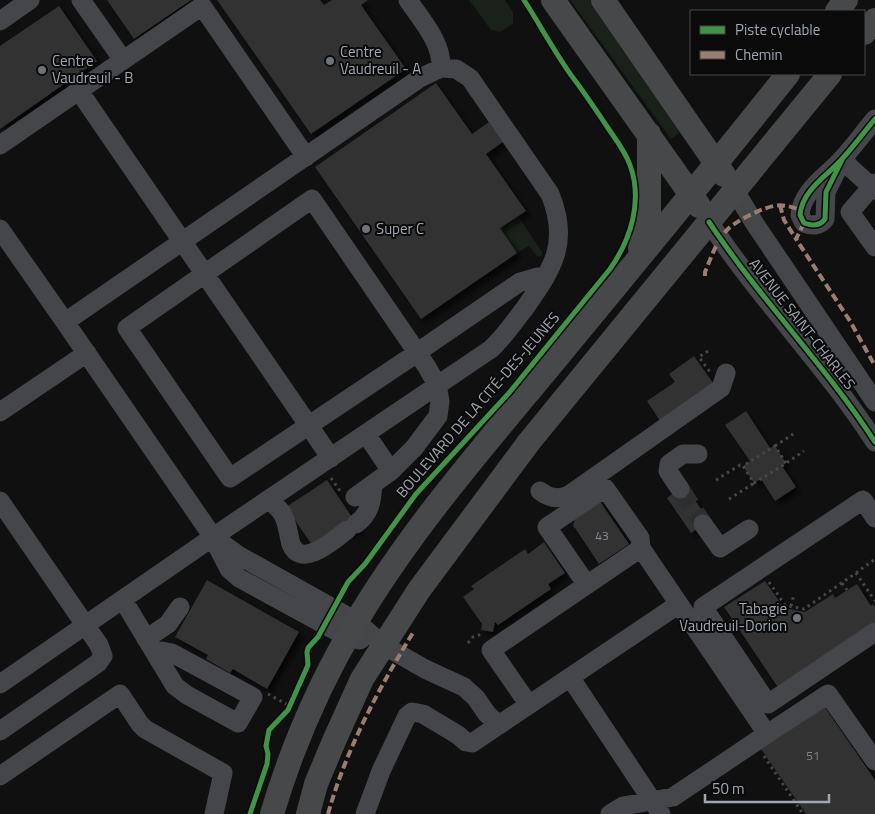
<svg xmlns="http://www.w3.org/2000/svg" width="875" height="814" viewBox="0 0 875 814" font-family="'Titillium Web',sans-serif">
  <defs>
    <filter id="shadow"><feDropShadow dx="4.5" dy="4.5" stdDeviation="2.5" flood-color="#0009"/></filter>
  </defs>
  <rect width="100%" height="100%" fill="#101010"/>
  <path fill="#1a201a" d="M 469,0 L 505,0 L 513,12 L 513,24 L 500,32 L 491,30 Z
    M 570,0 L 590,0 L 682,131 L 671,139 Z
    M 518,216 L 542,252 L 542,255 L 538,257 L 529,246 L 517,253 L 500,228 Z"/>
  <path fill="#303033" filter="url(#shadow)" d="M 107,0 L 191,0 L 134,39 Z
    M 217,0 L 320,0 L 324,5 L 332,0 L 368,0 L 361,5 L 406,69 L 311,134 Z
    M 59,6 L 97,61 L 0,129 L 0,46 Z
    M 436,83 L 472,134 L 489,122 L 503,142 L 486,154 L 526,211 L 500,228 L 517,253 L 421,319 L 315,167 Z
    M 694,356 L 716,387 L 660,421 L 647,401 L 675,382 L 669,374 Z
    M 746,411 L 770,448 L 775,446 L 786,463 L 782,466 L 796,487 L 775,501 L 761,479 L 754,483 L 743,466 L 750,461 L 725,425 Z
    M 327,480 L 360,529 L 314,548 L 286,507 Z
    M 685,485 L 709,521 L 691,533 L 667,498 Z
    M 599,500 L 629,544 L 599,564 L 575,528 L 573,527 L 576,513 Z
    M 544,542 L 565,573 L 548,584 L 551,589 L 498,625 L 495,622 L 493,632 L 481,630 L 482,624 L 463,597 L 474,589 L 471,586 L 525,549 L 528,554 Z
    M 207,580 L 299,632 L 267,689 L 233,669 L 230,673 L 206,659 L 208,655 L 175,637 Z
    M 765,581 L 784,608 L 805,612 L 833,594 L 835,598 L 857,584 L 871,606 L 873,604 L 875,607 L 875,625 L 779,689 L 724,607 Z
    M 824,706 L 875,780 L 875,814 L 806,814 L 761,749 Z"/>
  <g fill="none" stroke-linecap="round" stroke-linejoin="round">
    <path stroke="#2d2e30" stroke-width="19" stroke-dasharray="19 9" stroke-linecap="butt" d="M 680,489 L 703,524"/>
    <path stroke="#46474a" stroke-width="3" stroke-dasharray="2.5 4" stroke-linecap="butt" d="M 708,351 L 699,357 L 710,372
      M 775,446 L 793,434
      M 786,463 L 775,446 L 743,466 L 754,483 L 782,466 L 804,451
      M 331,478 L 340,491
      M 716,480 L 740,465 L 743,466
      M 729,499 L 754,483
      M 856,573 L 875,559
      M 769,582 L 785,605 L 804,609 L 856,573 L 875,601
      M 842,583 L 847,590
      M 791,606 L 794,594
      M 468,643 L 473,637 L 482,634
      M 268,694 L 290,706
      M 764,756 L 803,814"/>
    <path stroke="#444649" stroke-width="19" d="M 81,0 L 123,60
      M 408,0 C 422,21 442,42 441,68
      M 0,21 L 30,0
      M 441,68 L 456,69 L 470,78 L 550,194 C 570,243 553,268 525,308 C 514,322 504,337 491,349 L 213,537 L 65,322 L 420,78 Z
      M 79,91 L 331,458
      M 0,145 L 202,6 L 306,157
      M 842,160 L 826,192 L 825,219 C 820,226 812,226 804,223 L 800,215 C 802,190 827,176 842,159 C 854,146 864,132 875,119
      M 842,160 L 875,190
      M 875,183 L 850,212 L 875,247
      M 735,191 L 755,224 L 875,402
      M 709,222 C 760,299 825,365 875,442
      M 0,229 L 65,322
      M 0,412 L 87,353
      M 366,434 L 391,471
      M 680,489 L 668,471 L 669,464 L 683,454 L 698,454
      M 540,491 C 549,498 558,500 569,495 L 721,388 L 726,373
      M 355,497 L 391,471 L 414,448 L 438,416 L 440,401 L 437,385 L 427,367 L 312,199 L 127,328 L 230,478 L 417,353 L 425,347 L 520,282 L 537,277 L 545,278
      M 269,499 C 273,504 279,508 282,513 C 288,523 288,534 291,544 C 301,570 335,539 347,530
      M 0,501 L 99,645 L 103,656 L 98,663 L 0,731
      M 875,518 L 863,500 L 703,607 L 768,704 L 875,632
      M 356,524 C 370,514 372,501 373,484
      M 703,524 L 720,548 L 749,529
      M 213,537 L 238,555 L 356,621 L 383,645 L 425,669 L 464,687 L 476,698 L 487,714 L 499,725
      M 214,540 L 229,569 L 239,578 L 347,637 L 360,640
      M 587,585 L 547,527 L 605,488 L 640,538 L 641,548
      M 123,600 L 175,686 L 187,695 L 238,723 L 253,697 L 172,653 L 162,651 L 156,655
      M 146,639 L 168,624 L 180,607
      M 570,677 L 661,814
      M 0,684 L 213,537
      M 529,705 L 491,650 L 641,548 L 767,734 L 673,797 L 623,806 L 610,814
      M 767,734 L 828,694 L 875,761
      M 0,776 L 120,694 L 140,724 L 145,729 L 223,773 L 214,814
      M 365,814 L 381,771 L 407,716 L 412,712 L 423,714 L 458,735 L 466,742 L 472,743 L 679,604"/>
    <path stroke="#47484a" stroke-width="24" d="M 553,0 L 699,206
      M 603,0 L 724,175
      M 837,11 L 846,0
      M 864,33 L 875,20
      M 640,248 L 649,217 L 649,134
      M 272,814 C 292,747 320,682 356,622 C 412,527 490,439 560,354 C 637,261 713,168 788,74
      M 308,814 L 316,784 L 334,741 L 362,679 L 419,590 L 529,442 L 830,74"/>
    <path stroke="#9b7d72" stroke-width="4" stroke-dasharray="8 4" stroke-linecap="butt" d="M 780,205 L 784,220 L 796,239
      M 804,223 L 796,239 L 850,321 L 875,366
      M 705,276 L 705,272 C 711,258 717,239 729,228 C 738,220 762,208 774,206 C 783,204 792,207 801,210
      M 328,814 C 346,749 379,688 414,631"/>
    <g stroke="#0a0a0b" stroke-width="8">
      <path id="cycleway" d="M 842,160 L 826,192 L 825,219 C 820,226 812,226 804,223 L 800,215 C 802,190 827,176 842,159 C 854,146 864,132 875,119
        M 709,222 C 760,299 825,365 875,442
        M 250,814 L 267,764 L 268,754 L 266,746 L 269,730 L 288,710 L 308,665 L 307,652 L 308,648 L 318,637 L 348,582 L 365,564 L 416,494 L 509,393 L 610,269 C 631,239 643,201 630,165 C 625,151 616,140 608,128 C 596,110 584,92 571,75 C 554,51 540,25 524,0"/>
    </g>
    <use href="#cycleway" stroke="#419447" stroke-width="5"/>
  </g>
  <g fill="#6e7279" stroke="#0a0a0b" stroke-width="2">
    <circle cx="330" cy="61" r="5"/>
    <circle cx="42" cy="70" r="5"/>
    <circle cx="366" cy="229" r="5"/>
    <circle cx="797" cy="618" r="5"/>
  </g>
  <g text-anchor="middle" stroke-width="4" stroke-linejoin="round" paint-order="stroke">
    <g font-size="12" fill="#858992">
      <text x="602" y="540">43</text>
      <text x="813" y="760">51</text>
    </g>
    <g font-size="15" fill="#a1a7b1" stroke="#0a0a0b" text-anchor="start">
      <text x="340" y="57">Centre<tspan x="340" dy="17">Vaudreuil - A</tspan></text>
      <text x="52" y="66">Centre<tspan x="52" dy="17">Vaudreuil - B</tspan></text>
      <text x="376" y="234">Super C</text>
      <text x="787" y="614" text-anchor="end">Tabagie<tspan x="787" dy="17">Vaudreuil-Dorion</tspan></text>
    </g>
    <g font-size="15" fill="#a1a7b1" stroke="#0a0a0b">
      <text transform="translate(802 324) rotate(52)" y="5">AVENUE SAINT-CHARLES</text>
      <text transform="translate(478 405) rotate(-49)" y="5">BOULEVARD DE LA CITÉ-DES-JEUNES</text>
    </g>
  </g>
  <rect x="690" y="10" width="175" height="65" fill="#0a0a0b" stroke="#46494d"/>
  <rect x="700" y="26" width="25" height="8" fill="#419447" stroke="#46494d"/>
  <text x="735" y="35" font-size="15" fill="#a1a7b1">Piste cyclable</text>
  <rect x="700" y="51" width="25" height="8" fill="#9b7d72" stroke="#46494d"/>
  <text x="735" y="60" font-size="15" fill="#a1a7b1">Chemin</text>
  <path d="M705 794v8h124v-8" fill="none" stroke="#a1a7b1" stroke-width="2.5"/>
  <text x="712" y="794" font-size="15" fill="#a1a7b1" stroke="#0a0a0b" stroke-width="4" paint-order="stroke">50 m</text>
</svg>
